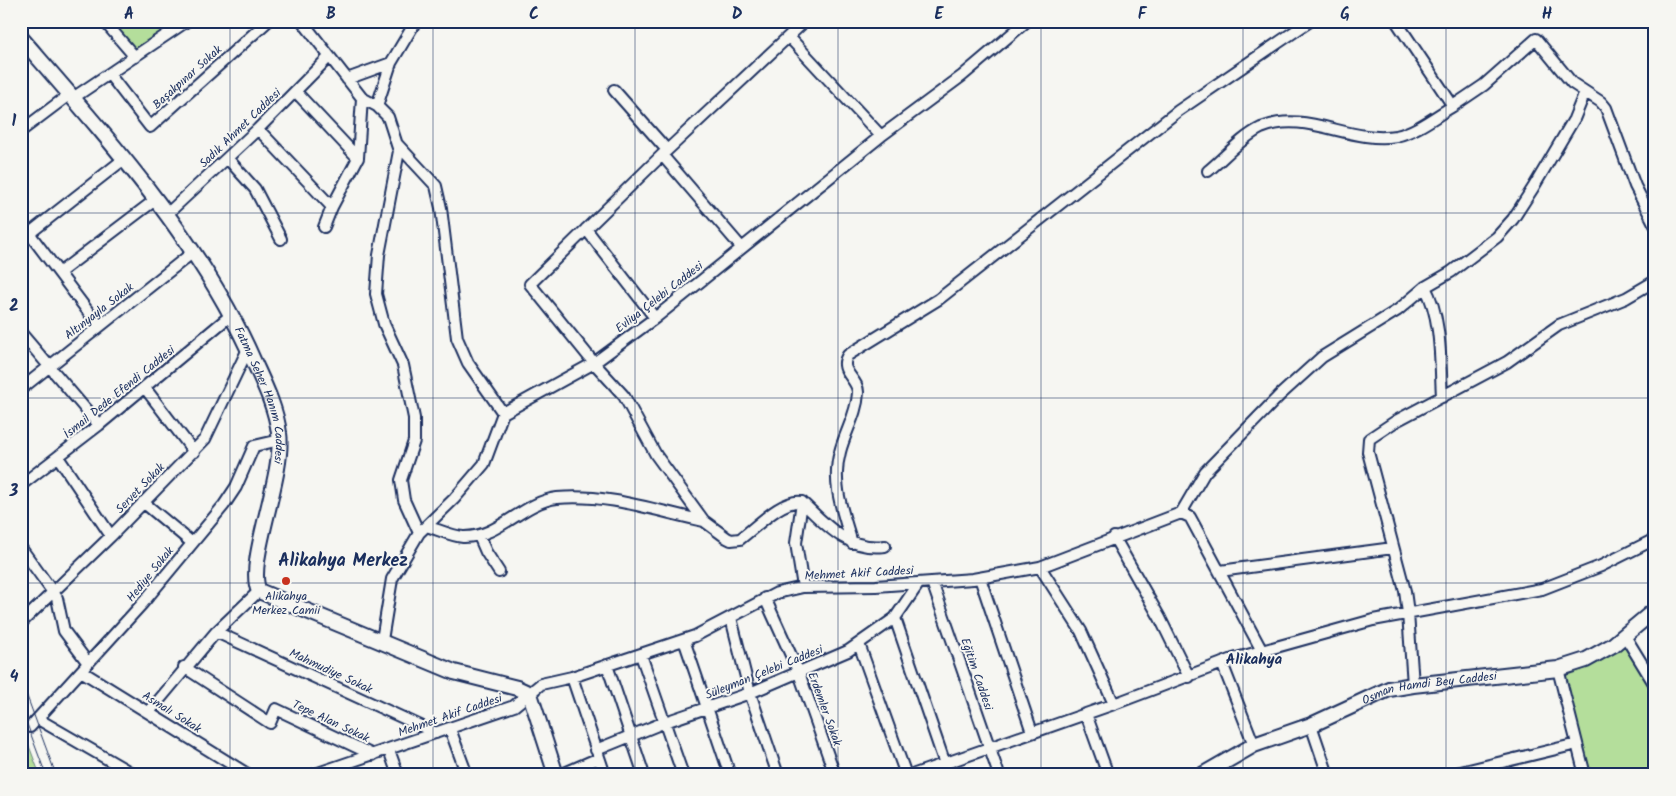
<svg xmlns="http://www.w3.org/2000/svg" width="1676" height="796" viewBox="0 0 1676 796" font-family="Kalam,sans-serif">
  <rect width="100%" height="100%" fill="#f6f6f2"/>
  <filter id="ink" filterUnits="userSpaceOnUse"><feTurbulence type="fractalNoise" baseFrequency=".02" numOctaves="2"/><feDisplacementMap in="SourceGraphic" scale="10" xChannelSelector="R" yChannelSelector="G"/><feConvolveMatrix kernelMatrix="1 2 1 2 8 2 1 2 1" color-interpolation-filters="sRGB"/></filter>
  <g filter="url(#ink)">
    <path fill="#b4de9b" stroke="#68867c" d="M 122,21 L 176,21 L 134,51 L 115,27 Z
      M 1624,646 L 1655,696 L 1655,775 L 1589,775 L 1565,679 L 1568,673 L 1599,662 Z
      M 21,725 L 40,775 L 21,775 Z"/>
    <g fill="none" stroke-linecap="round" stroke-linejoin="round">
      <g stroke="#1b2f5e" stroke-width="14">
        <path id="street" d="M 104,21 L 135,57
          M 302,21 L 362,98 L 377,106 L 388,117 L 399,151 L 379,255 L 376,294 L 384,324 L 403,365 L 414,418 L 414,441 L 401,480 L 404,500 L 419,533
          M 805,21 L 662,155 L 530,284 L 594,363 L 624,396 L 656,455 L 704,521 L 727,538 L 731,540 L 740,539 C 755,528 783,498 802,502 C 826,525 848,551 885,546
          M 1396,21 L 1453,106 L 1484,85 L 1536,39 L 1572,83 L 1601,102 L 1606,108 L 1635,186 L 1655,225
          M 789,37 L 881,136
          M 109,74 L 150,127 L 268,21
          M 347,79 L 391,63
          M 614,90 L 667,150
          M 296,92 L 358,158
          M 73,98 L 187,21
          M 377,106 L 391,63 L 416,21
          M 258,129 L 332,207
          M 21,131 L 70,94
          M 397,144 L 436,186 L 441,208 L 457,338 L 468,363 L 503,413
          M 662,155 L 741,247
          M 228,159 L 255,189 L 281,239
          M 1208,171 C 1224,158 1242,137 1261,128 C 1306,109 1350,144 1396,136 C 1416,132 1436,116 1453,106
          M 166,215 L 258,129 L 329,57
          M 324,227 L 332,207 L 358,158 L 362,98
          M 586,229 L 655,318
          M 29,233 L 99,326
          M 21,240 L 124,159
          M 59,273 L 155,200
          M 1425,287 C 1442,318 1440,362 1442,397
          M 21,333 L 99,425
          M 145,388 L 194,452
          M 21,389 L 192,253
          M 58,457 L 111,536
          M 21,485 L 99,425 L 231,315
          M 143,502 L 191,542
          M 802,502 L 796,543 L 803,587
          M 1181,513 L 1205,472 L 1280,395 L 1322,357 L 1398,310 L 1425,287 L 1451,272 L 1497,237 L 1513,219 L 1533,188 L 1574,119 L 1585,92
          M 426,526 C 437,529 451,536 463,537 C 499,538 522,502 557,498 C 607,493 657,511 704,521
          M 479,536 L 486,552 L 499,572
          M 1114,537 L 1160,618 L 1189,677
          M 852,543 C 843,513 831,483 840,452 C 845,432 857,414 858,393 C 859,379 837,371 848,355 L 939,299 L 1178,111 L 1310,21
          M 21,548 L 57,598 L 64,631 L 88,663
          M 1040,567 L 1081,631 L 1114,704 L 1233,659 L 1373,620 L 1542,589 L 1601,566 L 1655,539
          M 1220,571 L 1393,548
          M 980,578 L 1032,732
          M 932,582 L 999,775
          M 765,598 L 799,673 L 835,775
          M 731,618 L 750,693 L 778,775
          M 895,618 L 945,764
          M 21,623 L 111,536 L 205,439 L 248,349
          M 216,632 L 436,733
          M 1625,636 L 1655,685
          M 382,640 L 392,579 L 419,533 L 454,499 L 484,464 L 503,413 L 594,363 L 655,318 L 881,136 L 962,76 L 1027,21
          M 684,640 L 730,775
          M 859,644 L 906,775
          M 641,655 L 683,775
          M 1222,663 L 1254,745
          M 607,665 L 644,775
          M 184,667 L 270,723 L 276,709 L 373,755
          M 1558,669 L 1585,775
          M 81,671 L 249,775
          M 572,677 L 605,775
          M 1413,685 L 1408,613 L 1405,591 L 1368,452 L 1369,439 L 1396,421 L 1507,362 L 1559,325 L 1626,298 L 1655,281
          M 149,712 L 216,632 L 259,591
          M 1086,714 L 1108,775
          M 38,719 L 135,775
          M 1311,725 L 1328,775
          M 30,727 L 142,604 L 224,505 L 236,487 L 254,446 L 280,440
          M 450,729 L 467,775
          M 389,750 L 398,775
          M 596,750 L 665,722 L 750,693 L 848,651 L 895,618 L 919,583
          M 312,775 L 514,706 L 541,684 L 572,677 L 695,636 L 777,593 L 803,587 L 876,586 L 973,579 L 1040,567 L 1181,513 L 1190,517 L 1262,651
          M 560,775 L 599,758
          M 912,775 L 1114,704
          M 1448,775 L 1577,744"/>
      </g>
      <g stroke="#1b2f5e" stroke-width="18">
        <g id="secondary">
          <path id="s1" d="M 21,38 C 106,136 202,242 254,362 C 264,384 276,408 279,433 C 285,475 245,564 259,591 L 454,672 L 517,688 L 530,694 L 556,775"/>
          <path id="s2" d="M 1202,775 L 1254,745 L 1311,725 L 1389,689 L 1413,685 L 1558,669 L 1586,660 L 1613,645 L 1655,610"/>
        </g>
      </g>
      <use href="#street" stroke="#f6f6f2" stroke-width="10"/>
      <use href="#secondary" stroke="#f6f6f2" stroke-width="14"/>
      <path stroke="#1b2f5e" stroke-width="1" d="M 21,680 L 56,775
        M 21,708 L 46,775"/>
    </g>
  </g>
  <path fill="none" stroke="#1b2f5e" stroke-width="1" stroke-opacity="0.55" d="M 230,21 L 230,775M 433,21 L 433,775M 635,21 L 635,775M 838,21 L 838,775M 1041,21 L 1041,775M 1243,21 L 1243,775M 1446,21 L 1446,775M 21,213 L 1655,213M 21,398 L 1655,398M 21,583 L 1655,583"/>
  <circle fill="#c8321e" stroke="#f6f6f2" stroke-width="2" cx="286" cy="581" r="5"/>
  <g text-anchor="middle" stroke-width="4" stroke-linejoin="round" paint-order="stroke">
    <g font-size="12" fill="#1b2f5e" stroke="#f6f6f2">
      <text transform="translate(187 77) rotate(-42)" y="4">Başakpınar Sokak</text>
      <text transform="translate(240 128) rotate(-44)" y="4">Sadık Ahmet Caddesi</text>
      <text transform="translate(659 297) rotate(-38)" y="4">Evliya Çelebi Caddesi</text>
      <text transform="translate(99 311) rotate(-38)" y="4">Altınyayla Sokak</text>
      <text transform="translate(119 392) rotate(-39)" y="4">İsmail Dede Efendi Caddesi</text>
      <text dy="4" stroke="none"><textPath href="#s1" startOffset="435">Fatma Seher Hanım Caddesi</textPath></text>
      <text transform="translate(140 488) rotate(-46)" y="4">Servet Sokak</text>
      <text transform="translate(859 573) rotate(-3)" y="4">Mehmet Akif Caddesi</text>
      <text transform="translate(150 574) rotate(-51)" y="4">Hediye Sokak</text>
      <text transform="translate(331 671) rotate(25)" y="4">Mahmudiye Sokak</text>
      <text transform="translate(764 672) rotate(-22)" y="4">Süleyman Çelebi Caddesi</text>
      <text transform="translate(977 674) rotate(71)" y="4">Eğitim Caddesi</text>
      <text dy="4" stroke="none"><textPath href="#s2" startOffset="246">Osman Hamdi Bey Caddesi</textPath></text>
      <text transform="translate(825 709) rotate(70)" y="4">Erdemler Sokak</text>
      <text transform="translate(172 712) rotate(32)" y="4">Asmalı Sokak</text>
      <text transform="translate(450 715) rotate(-19)" y="4">Mehmet Akif Caddesi</text>
      <text transform="translate(331 721) rotate(25)" y="4">Tepe Alan Sokak</text>
    </g>
    <g font-size="12" fill="#1b2f5e" stroke="#f6f6f2">
      <text x="286" y="600">Alikahya<tspan x="286" dy="14">Merkez Camii</tspan></text>
    </g>
    <g font-size="15" font-weight="bold" fill="#1b2f5e" stroke="#f6f6f2">
      <text x="1254" y="664">Alikahya</text>
    </g>
    <g font-size="18" font-weight="bold" fill="#1b2f5e" stroke="#f6f6f2">
      <text x="343" y="566">Alikahya Merkez</text>
    </g>
  </g>
  <rect width="1676" height="796" fill="none" stroke="#f6f6f2" stroke-width="55"/>
  <rect x="28" y="28" width="1620" height="740" fill="none" stroke="#1b2f5e" stroke-width="2"/>
  <g font-size="16" text-anchor="middle" font-weight="bold" fill="#1b2f5e">
    <text x="129" y="19">A</text>
    <text x="331" y="19">B</text>
    <text x="534" y="19">C</text>
    <text x="737" y="19">D</text>
    <text x="939" y="19">E</text>
    <text x="1142" y="19">F</text>
    <text x="1345" y="19">G</text>
    <text x="1547" y="19">H</text>
    <text x="14" y="126">1</text>
    <text x="14" y="311">2</text>
    <text x="14" y="496">3</text>
    <text x="14" y="682">4</text>
  </g>
</svg>
